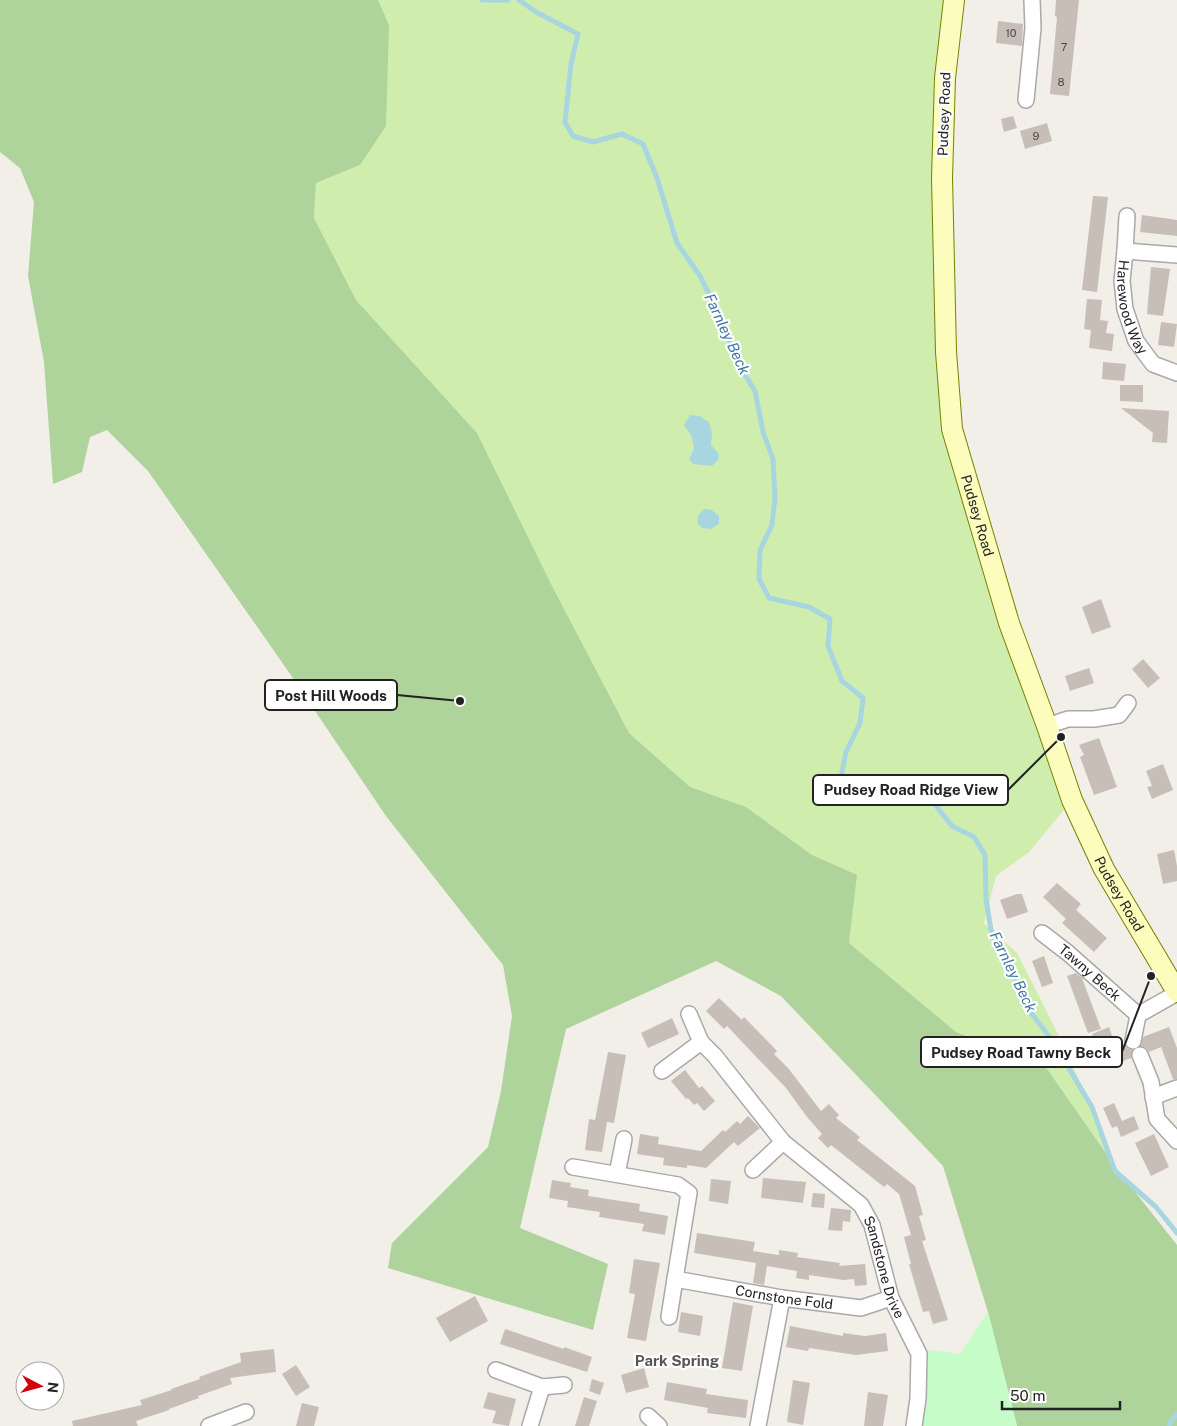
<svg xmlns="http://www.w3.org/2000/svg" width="1177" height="1426" viewBox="0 0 1177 1426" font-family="'Public Sans',sans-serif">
  <rect width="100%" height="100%" fill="#f2eee8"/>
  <path fill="#cfedad" d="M 378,0 L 954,0 L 945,79 L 952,429 L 1072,800 L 1029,852 L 996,876 L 984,923 L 1017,953 L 1066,1050 L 1117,1169 L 1045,1066 L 956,1032 L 849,943 L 856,875 L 812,855 L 746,807 L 690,787 L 629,733 L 551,584 L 477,433 L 356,300 L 314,218 L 316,183 L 360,165 L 389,25 Z"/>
  <path fill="#aed39b" d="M 0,0 L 378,0 L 389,25 L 386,126 L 360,165 L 316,183 L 314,218 L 356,300 L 477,433 L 551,584 L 629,733 L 690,787 L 746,807 L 812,855 L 857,875 L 849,943 L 956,1032 L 1045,1066 L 1117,1169 L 1177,1245 L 1177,1426 L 1017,1426 L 988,1312 L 943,1166 L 781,996 L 716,961 L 566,1029 L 520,1228 L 608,1264 L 593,1330 L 388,1268 L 392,1243 L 488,1147 L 501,1091 L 512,1016 L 503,965 L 386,816 L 286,668 L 148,471 L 107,430 L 90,437 L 82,472 L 53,484 L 44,362 L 28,276 L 34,202 L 20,168 L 0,152 Z"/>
  <path fill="#c5fcc7" d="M 988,1312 L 1017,1426 L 914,1426 L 919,1354 L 932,1350 L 960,1354 Z"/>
  <path fill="#a7d6e1" d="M 690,415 L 699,416 L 709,422 L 712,433 L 711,445 L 719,454 L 718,460 L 712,466 L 693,464 L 689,459 L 694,449 L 692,437 L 684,425 Z
    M 704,509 L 712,510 L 719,516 L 719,524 L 711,529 L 702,528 L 697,523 L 698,516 Z"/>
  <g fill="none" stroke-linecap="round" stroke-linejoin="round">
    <path stroke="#a7d6e1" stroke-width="5" d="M 482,0 L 508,0
      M 519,0 L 536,12 L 578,34 L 571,64 L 565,122 L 573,136 L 593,142 L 622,134 L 643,144 L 657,178 L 677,243 L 700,276 L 725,326 L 735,358 L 755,391 L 763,432 L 773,459 L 775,498 L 772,525 L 760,550 L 759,579 L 769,598 L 809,607 L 830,619 L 828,646 L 842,681 L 863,698 L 860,723 L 846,752 L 841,777 L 851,791 L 877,796 L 898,790 L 922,788 L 952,826 L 974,837 L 985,855 L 986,899 L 991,930 L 1015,976 L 1028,1009 L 1052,1040 L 1092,1107 L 1115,1171 L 1156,1207 L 1177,1233
      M 1170,1426 L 1169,1424 L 1177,1414"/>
  </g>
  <path fill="#c7beb7" d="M 1056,0 L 1079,0 L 1069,96 L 1050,94 L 1057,17 L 1055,16 Z
    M 998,21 L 1023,24 L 1022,46 L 996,43 Z
    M 1013,116 L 1017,128 L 1004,132 L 1001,119 Z
    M 1047,123 L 1052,141 L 1025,149 L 1020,131 Z
    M 1093,196 L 1108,197 L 1097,292 L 1082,290 Z
    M 1142,215 L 1177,220 L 1177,236 L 1140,232 Z
    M 1151,267 L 1170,269 L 1163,316 L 1147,314 Z
    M 1087,299 L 1102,300 L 1100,320 L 1108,321 L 1106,333 L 1114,334 L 1112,351 L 1089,348 L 1091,330 L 1084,329 Z
    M 1161,322 L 1177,324 L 1174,347 L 1158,345 Z
    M 1103,362 L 1126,364 L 1124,381 L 1102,379 Z
    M 1120,385 L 1143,385 L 1143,402 L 1120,401 Z
    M 1121,408 L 1169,411 L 1167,443 L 1152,442 L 1153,433 Z
    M 1101,599 L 1111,627 L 1092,634 L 1082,607 Z
    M 1143,659 L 1160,678 L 1148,688 L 1132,669 Z
    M 1089,668 L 1094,683 L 1070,691 L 1065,676 Z
    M 1099,738 L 1117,787 L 1094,795 L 1080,757 L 1084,755 L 1079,745 Z
    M 1163,764 L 1173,790 L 1152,799 L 1147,787 L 1152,786 L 1146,771 Z
    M 1174,850 L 1177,866 L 1177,881 L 1163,884 L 1157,854 Z
    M 1057,883 L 1081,904 L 1076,910 L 1107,938 L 1094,952 L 1062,923 L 1066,919 L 1043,897 Z
    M 1017,894 L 1022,894 L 1028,912 L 1007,919 L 1000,900 Z
    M 1044,956 L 1053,983 L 1042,987 L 1032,961 Z
    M 1076,973 L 1082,978 L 1101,1029 L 1088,1033 L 1067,976 Z
    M 719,998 L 742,1020 L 744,1017 L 777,1051 L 774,1054 L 788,1068 L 821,1111 L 829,1104 L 839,1115 L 836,1118 L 860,1137 L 857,1140 L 915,1186 L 923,1215 L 919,1216 L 926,1240 L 922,1241 L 948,1320 L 933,1324 L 929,1311 L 923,1312 L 909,1264 L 911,1264 L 904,1237 L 911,1235 L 899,1194 L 887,1184 L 884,1187 L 831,1145 L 828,1148 L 818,1138 L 822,1134 L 807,1117 L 786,1088 L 727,1026 L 724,1029 L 706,1011 Z
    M 672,1018 L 679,1034 L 648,1048 L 641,1033 Z
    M 1109,1027 L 1116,1047 L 1124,1044 L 1127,1048 L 1132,1050 L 1131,1058 L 1105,1068 L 1092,1034 Z
    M 1169,1027 L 1177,1048 L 1177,1079 L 1173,1079 L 1161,1047 L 1149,1052 L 1146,1048 L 1141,1046 L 1143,1037 Z
    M 608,1052 L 626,1055 L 614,1123 L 607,1122 L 602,1152 L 585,1150 L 589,1119 L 595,1120 Z
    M 685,1070 L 699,1088 L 702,1086 L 715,1101 L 704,1111 L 697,1103 L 694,1105 L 688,1098 L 686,1099 L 671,1081 Z
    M 1114,1103 L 1122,1121 L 1134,1116 L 1139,1129 L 1121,1137 L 1117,1126 L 1112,1128 L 1103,1108 Z
    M 748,1116 L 760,1128 L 738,1146 L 734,1142 L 706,1168 L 687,1165 L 687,1168 L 663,1165 L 664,1158 L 637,1154 L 640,1134 L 659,1137 L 658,1144 L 701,1151 L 723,1130 L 725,1132 L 737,1121 L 740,1124 Z
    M 1154,1134 L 1169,1167 L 1151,1176 L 1135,1143 Z
    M 763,1178 L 806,1182 L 803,1203 L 761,1198 Z
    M 711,1179 L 731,1181 L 728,1204 L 709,1201 Z
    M 552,1180 L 571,1183 L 570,1187 L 589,1190 L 588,1196 L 640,1204 L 639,1211 L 668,1216 L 665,1235 L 642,1231 L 644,1224 L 599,1217 L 600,1212 L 567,1207 L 568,1201 L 549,1198 Z
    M 813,1193 L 825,1194 L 824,1208 L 811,1207 Z
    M 831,1208 L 851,1210 L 850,1222 L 843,1221 L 842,1231 L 828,1230 Z
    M 697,1233 L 755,1242 L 753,1251 L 779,1255 L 779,1250 L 798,1253 L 797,1257 L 840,1263 L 839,1266 L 865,1264 L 867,1285 L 855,1286 L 854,1279 L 843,1280 L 809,1275 L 809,1280 L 796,1278 L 797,1271 L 767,1266 L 764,1285 L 753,1283 L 756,1263 L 694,1253 Z
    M 634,1259 L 660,1263 L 646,1341 L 627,1338 L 635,1294 L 629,1293 Z
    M 475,1296 L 488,1321 L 450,1342 L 436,1318 Z
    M 733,1302 L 753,1306 L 742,1371 L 722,1368 Z
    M 681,1312 L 703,1316 L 700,1336 L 678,1332 Z
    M 790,1326 L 843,1336 L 843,1333 L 865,1336 L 886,1333 L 888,1351 L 856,1355 L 809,1348 L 808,1351 L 786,1347 Z
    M 505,1329 L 564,1349 L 564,1347 L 592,1357 L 587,1372 L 500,1344 Z
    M 274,1349 L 276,1372 L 230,1378 L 232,1384 L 198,1396 L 199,1398 L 169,1409 L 169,1410 L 136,1421 L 138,1426 L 73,1426 L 72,1421 L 142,1405 L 140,1400 L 172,1390 L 171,1389 L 200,1379 L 199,1377 L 241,1362 L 240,1353 Z
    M 296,1365 L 310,1387 L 296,1396 L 282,1374 Z
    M 644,1368 L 649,1387 L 626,1393 L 621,1375 Z
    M 592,1379 L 604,1383 L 600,1395 L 589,1391 Z
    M 793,1380 L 810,1383 L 803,1425 L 787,1422 Z
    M 667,1382 L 707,1389 L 706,1394 L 748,1400 L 746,1418 L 707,1413 L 708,1408 L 664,1400 Z
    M 488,1392 L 516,1399 L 509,1426 L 492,1423 L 496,1411 L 483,1408 Z
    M 868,1392 L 888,1395 L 883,1426 L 864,1426 Z
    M 584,1397 L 597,1401 L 589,1426 L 575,1426 Z
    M 302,1403 L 319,1407 L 314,1426 L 296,1426 Z"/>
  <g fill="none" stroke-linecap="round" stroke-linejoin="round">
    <g stroke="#a9a9a9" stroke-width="18">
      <g id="street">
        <path d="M 1026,100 L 1033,28 L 1032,0"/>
        <path d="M 1125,251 L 1127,216"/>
        <path id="s1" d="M 1177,255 L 1125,251 L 1122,281 L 1125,309 L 1136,341 L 1153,364 L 1177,373"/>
        <path d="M 1047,726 L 1068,719 L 1094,719 L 1119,715 L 1128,703"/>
        <path id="s2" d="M 1042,933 L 1068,953 L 1138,1015 L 1133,1041"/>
        <path d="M 689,1014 L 701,1042"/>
        <path d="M 1138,1015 L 1177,993"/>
        <path d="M 1140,1055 L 1151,1082 L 1157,1119 L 1177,1141"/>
        <path id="s3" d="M 662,1071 L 701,1042 L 715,1056 L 783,1142 L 861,1205 L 872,1225 L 891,1298 L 919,1354 L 918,1399 L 914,1426"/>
        <path d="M 1153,1097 L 1177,1088"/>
        <path id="s4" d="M 573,1167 L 678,1185 L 689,1193 L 675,1279 L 782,1298 L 861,1308 L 891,1298"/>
        <path d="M 753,1170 L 783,1142"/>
        <path d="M 617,1174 L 624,1139"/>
        <path d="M 669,1317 L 675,1279"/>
        <path d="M 496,1370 L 542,1387 L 530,1426"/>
        <path d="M 542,1387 L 564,1385"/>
        <path d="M 648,1416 L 659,1426"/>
        <path d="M 209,1426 L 246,1412"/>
        <path d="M 758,1426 L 782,1298"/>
      </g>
    </g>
    <g stroke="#788100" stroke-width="22">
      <g id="secondary">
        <path id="s5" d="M 954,0 L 945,78 L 942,178 L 946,352 L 952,429 L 1009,623 L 1047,726 L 1072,800 L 1104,869 L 1177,992"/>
      </g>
    </g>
    <use href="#street" stroke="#fff" stroke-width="15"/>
    <use href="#secondary" stroke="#fcfcbc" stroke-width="20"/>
  </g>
  <g text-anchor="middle" stroke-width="4.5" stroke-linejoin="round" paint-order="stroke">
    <g font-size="11" fill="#4b4947">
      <text x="1011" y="37">10</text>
      <text x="1064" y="51">7</text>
      <text x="1061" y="86">8</text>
      <text x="1036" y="140">9</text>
    </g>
    <g font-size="14" fill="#222" stroke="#fff">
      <text transform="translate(944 114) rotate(-88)" y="5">Pudsey Road</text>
      <text dy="5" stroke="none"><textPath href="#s1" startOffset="110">Harewood Way</textPath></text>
      <text dy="5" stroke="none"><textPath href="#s5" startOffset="520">Pudsey Road</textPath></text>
      <text dy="5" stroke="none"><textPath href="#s5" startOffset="925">Pudsey Road</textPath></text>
      <text dy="5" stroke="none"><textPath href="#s2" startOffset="62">Tawny Beck</textPath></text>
      <text dy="5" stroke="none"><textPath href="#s3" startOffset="345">Sandstone Drive</textPath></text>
      <text dy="5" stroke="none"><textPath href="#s4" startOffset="318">Cornstone Fold</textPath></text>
    </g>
    <g font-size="15" font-style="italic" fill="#4278a6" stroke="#fff">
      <text transform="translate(727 334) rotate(65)" y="5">Farnley Beck</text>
      <text transform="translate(1013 972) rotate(64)" y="5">Farnley Beck</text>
    </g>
    <g font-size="15" font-weight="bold" fill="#555" stroke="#fff">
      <text x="677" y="1366">Park Spring</text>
    </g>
  </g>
  <path fill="none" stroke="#222" stroke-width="2" d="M460 701L397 695M1061 737L1008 790M1151 976L1122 1052"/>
  <g fill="#222" stroke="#fff" stroke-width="2">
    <circle cx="460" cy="701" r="5"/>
    <circle cx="1061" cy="737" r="5"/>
    <circle cx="1151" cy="976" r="5"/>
  </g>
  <g fill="#fff" stroke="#222" stroke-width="2">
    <rect x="265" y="680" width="132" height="30" rx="5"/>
    <rect x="813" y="775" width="195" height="30" rx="5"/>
    <rect x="921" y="1037" width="201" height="30" rx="5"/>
  </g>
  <g font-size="15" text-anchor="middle" font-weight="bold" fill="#222">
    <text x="331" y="701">Post Hill Woods</text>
    <text x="911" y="795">Pudsey Road Ridge View</text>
    <text x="1021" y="1058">Pudsey Road Tawny Beck</text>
  </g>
  <g transform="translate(40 1386) rotate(96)"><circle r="24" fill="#ffffff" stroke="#a7a7a7"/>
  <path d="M0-4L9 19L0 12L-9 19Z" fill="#d30008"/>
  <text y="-8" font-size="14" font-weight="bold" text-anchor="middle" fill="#222222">N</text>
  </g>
  <path d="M1002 1401v8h118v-8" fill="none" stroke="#222222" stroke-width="2.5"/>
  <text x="1010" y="1401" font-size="15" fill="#222222" stroke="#ffffff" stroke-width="4" paint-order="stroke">50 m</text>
</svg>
